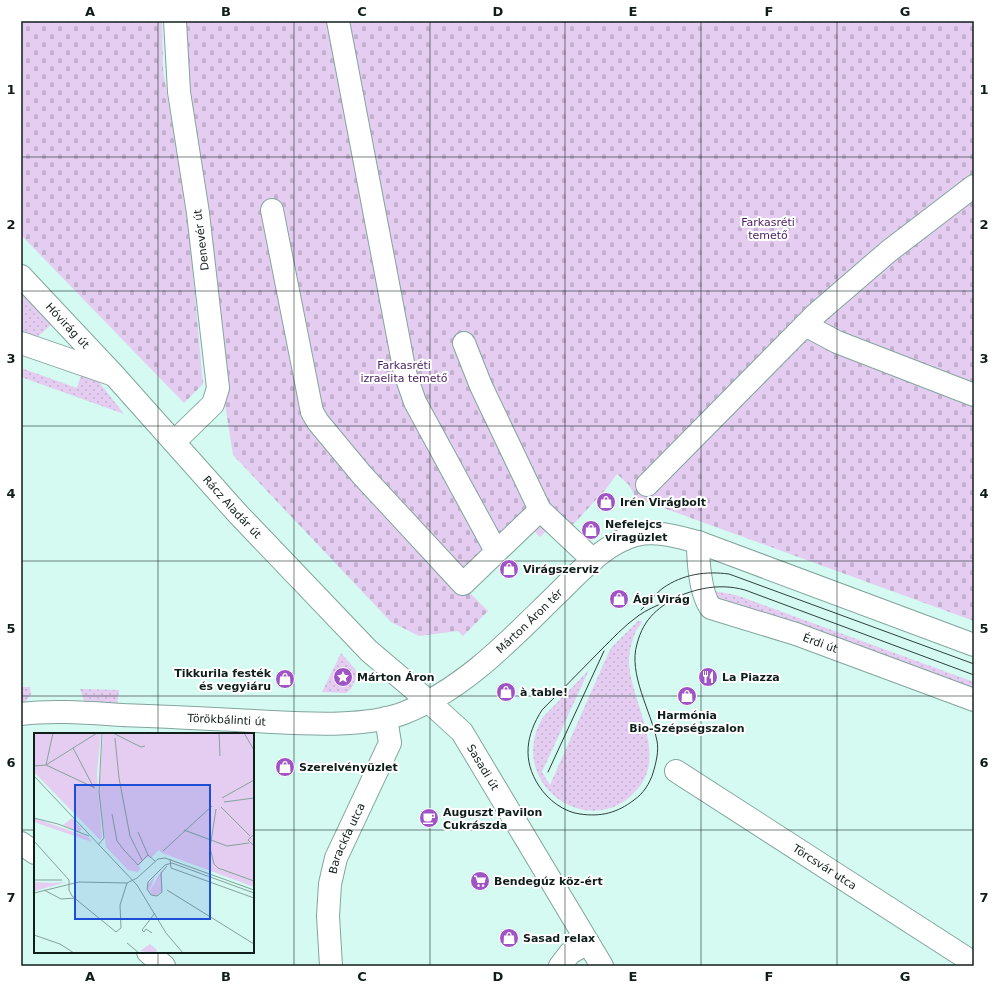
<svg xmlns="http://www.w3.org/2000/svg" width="995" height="987" viewBox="0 0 995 987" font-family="'DejaVu Sans',sans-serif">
  <defs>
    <pattern id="grass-dots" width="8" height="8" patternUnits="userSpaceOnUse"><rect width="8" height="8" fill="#e4cdf1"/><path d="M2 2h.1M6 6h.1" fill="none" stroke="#c3b0ce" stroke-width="1.8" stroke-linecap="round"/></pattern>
    <pattern id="cemetery-stones" width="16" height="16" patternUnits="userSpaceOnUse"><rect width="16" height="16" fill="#e4cdf1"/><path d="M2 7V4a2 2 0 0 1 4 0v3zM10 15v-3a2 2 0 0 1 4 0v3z" fill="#c3b0ce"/></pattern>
  </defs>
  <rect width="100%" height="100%" fill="#d4faf1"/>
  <path fill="url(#grass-dots)" d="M 21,286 L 54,322 L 32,342 L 21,337 Z
    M 21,368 L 77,388 L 81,375 L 99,382 L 124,414 L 21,377 Z
    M 714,591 L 736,595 L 974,682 L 974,694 L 714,601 Z
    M 638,621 L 642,621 C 641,625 638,627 636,631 C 632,639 629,653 629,663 C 631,701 666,751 640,786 C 595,846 503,786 543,717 L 589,670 L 542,772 L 550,785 L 607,656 L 611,648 Z
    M 341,653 L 356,670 L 357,676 L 351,689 L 346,693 L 322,692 Z
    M 21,687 L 30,687 L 31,694 L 26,702 L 21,702 Z
    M 80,689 L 119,690 L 117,705 L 85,704 Z"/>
  <path fill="url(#cemetery-stones)" d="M 21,21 L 162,21 L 163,70 L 188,219 L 203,384 L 184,403 L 21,235 Z
    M 181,21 L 974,21 L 974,621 L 636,498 L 629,485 L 617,474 L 606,489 L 569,529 L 550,527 L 540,537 L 530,527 L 467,590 L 488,611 L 463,636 L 458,631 L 419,636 L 391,622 L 233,455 L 224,398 Z"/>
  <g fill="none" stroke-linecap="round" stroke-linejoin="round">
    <g stroke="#82a59d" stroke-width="24">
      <g id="minor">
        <path d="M 338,21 L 405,373 L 415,402 L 496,551"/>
        <path d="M 272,210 L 312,412 L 318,422 L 362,475 L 463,584 L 540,510"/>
        <path id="s1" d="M 21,276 L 114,375 L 238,514 L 369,651 L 428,701 L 462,732 L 602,966"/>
        <path d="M 805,325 L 837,342 L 974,395"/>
        <path d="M 21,343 L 111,374"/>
        <path d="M 464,343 L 481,386 L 540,510 L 593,560"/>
        <path d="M 174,442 L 213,404 L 218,388 L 198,213 L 179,92 L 175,21"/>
        <path d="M 647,485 L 816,314 L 889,251 L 974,186"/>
        <path id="s2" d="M 698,542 C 698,560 700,594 711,608 L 796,634 L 974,700"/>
        <path id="s3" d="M 21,714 C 54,710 89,713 122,715 C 171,717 221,719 271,722 C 311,724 367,727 404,713 C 464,689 509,641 554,597 C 578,574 603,544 636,535 C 657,530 678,537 698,542 L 974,645"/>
        <path id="s4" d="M 676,771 L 974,963"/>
        <path d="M 21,843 L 35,853"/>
        <path d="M 148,952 L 164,966"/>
        <path id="s5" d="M 331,966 L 328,916 L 330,884 L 336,858 L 390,743 L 386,718"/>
        <path d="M 560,966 L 570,953 L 588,943"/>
      </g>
    </g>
    <use href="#minor" stroke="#fff" stroke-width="22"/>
    <path stroke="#2f413d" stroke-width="1" d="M 682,594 C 659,607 644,617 637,644 C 628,674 651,711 657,741 C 659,751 656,763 653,773 C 650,783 643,794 634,800 C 617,813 601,817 580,814 C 564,812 548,800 539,786 C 522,760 526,735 542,710 C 561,690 581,671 600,651 C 612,639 624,626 638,616 C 646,610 656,606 665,602 C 691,590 716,582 745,590 L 974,675
      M 641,610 C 648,603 655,594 663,588 C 683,574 706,571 729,574 L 974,664
      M 548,772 L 604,651"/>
  </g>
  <path fill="none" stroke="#101e1b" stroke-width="1" stroke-opacity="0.55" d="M 158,21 L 158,734M 294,21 L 294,966M 430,21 L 430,966M 565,21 L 565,966M 701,21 L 701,966M 837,21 L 837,966M 21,157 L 974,157M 21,291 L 974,291M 21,426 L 974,426M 21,561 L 974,561M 21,696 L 974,696M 21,830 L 35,830M 253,830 L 974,830M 158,952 L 158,966"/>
  <defs>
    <g id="shop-disc" transform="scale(1)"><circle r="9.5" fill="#a053c4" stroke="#fff"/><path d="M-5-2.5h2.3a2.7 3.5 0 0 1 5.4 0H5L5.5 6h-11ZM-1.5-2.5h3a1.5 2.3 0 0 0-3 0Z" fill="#fff"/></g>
    <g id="sight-disc" transform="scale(1)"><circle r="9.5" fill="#a053c4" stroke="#fff"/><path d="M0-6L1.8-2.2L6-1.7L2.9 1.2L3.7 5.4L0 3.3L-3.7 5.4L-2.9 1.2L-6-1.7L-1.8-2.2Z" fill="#fff"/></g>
    <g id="restaurant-disc" transform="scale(1)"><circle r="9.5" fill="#a053c4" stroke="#fff"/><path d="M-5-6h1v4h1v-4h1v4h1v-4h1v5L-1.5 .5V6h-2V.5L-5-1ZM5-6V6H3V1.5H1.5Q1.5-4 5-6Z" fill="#fff"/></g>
    <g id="cafe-disc" transform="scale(1)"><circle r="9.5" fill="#a053c4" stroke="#fff"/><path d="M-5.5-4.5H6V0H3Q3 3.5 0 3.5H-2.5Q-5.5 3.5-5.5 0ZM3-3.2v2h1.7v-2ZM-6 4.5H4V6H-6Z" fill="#fff"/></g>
    <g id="supermarket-disc" transform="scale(1)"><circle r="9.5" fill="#a053c4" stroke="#fff"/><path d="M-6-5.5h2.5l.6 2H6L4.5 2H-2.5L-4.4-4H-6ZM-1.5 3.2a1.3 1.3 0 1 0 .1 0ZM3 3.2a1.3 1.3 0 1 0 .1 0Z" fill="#fff"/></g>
  </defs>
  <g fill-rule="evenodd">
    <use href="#shop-disc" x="606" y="502"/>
    <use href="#shop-disc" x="591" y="530"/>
    <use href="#shop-disc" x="509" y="569"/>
    <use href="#shop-disc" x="619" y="599"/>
    <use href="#sight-disc" x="343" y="677"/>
    <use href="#restaurant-disc" x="708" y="677"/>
    <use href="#shop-disc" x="285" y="679"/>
    <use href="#shop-disc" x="506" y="692"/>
    <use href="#shop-disc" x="687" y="696"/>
    <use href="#shop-disc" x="285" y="767"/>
    <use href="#cafe-disc" x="429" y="818"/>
    <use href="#supermarket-disc" x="480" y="881"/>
    <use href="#shop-disc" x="509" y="938"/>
  </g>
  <g text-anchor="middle" stroke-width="4" stroke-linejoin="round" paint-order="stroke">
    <g font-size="11" fill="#4a1d5f" stroke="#fff">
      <text x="768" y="226">Farkasréti<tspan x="768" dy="13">temető</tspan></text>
      <text x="404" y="369">Farkasréti<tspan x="404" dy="13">izraelita temető</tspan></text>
    </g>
    <g font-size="11" fill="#101e1b" stroke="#fff">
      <text transform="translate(201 240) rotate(-97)" y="4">Denevér út</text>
      <text dy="4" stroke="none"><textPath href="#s1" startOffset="68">Hóvirág út</textPath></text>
      <text dy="4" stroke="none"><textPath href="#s1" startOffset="313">Rácz Aladár út</textPath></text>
      <text dy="4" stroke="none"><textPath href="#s3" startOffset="541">Márton Áron tér</textPath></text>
      <text dy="4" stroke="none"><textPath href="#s2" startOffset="183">Érdi út</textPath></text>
      <text dy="4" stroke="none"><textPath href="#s3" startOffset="206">Törökbálinti út</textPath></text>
      <text dy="4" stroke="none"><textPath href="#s1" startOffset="676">Sasadi út</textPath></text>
      <text dy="4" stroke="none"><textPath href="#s5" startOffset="131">Barackfa utca</textPath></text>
      <text dy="4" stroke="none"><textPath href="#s4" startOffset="177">Törcsvár utca</textPath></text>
    </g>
    <g font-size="11" font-weight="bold" fill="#101e1b" stroke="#fff" text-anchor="start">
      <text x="620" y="506">Irén Virágbolt</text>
      <text x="605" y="528">Nefelejcs<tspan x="605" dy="13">viragüzlet</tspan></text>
      <text x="523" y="573">Virágszerviz</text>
      <text x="633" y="603">Ági Virág</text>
      <text x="271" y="677" text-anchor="end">Tikkurila festék<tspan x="271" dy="13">és vegyiáru</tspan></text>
      <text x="357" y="681">Márton Áron</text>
      <text x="722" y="681">La Piazza</text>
      <text x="520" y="696">à table!</text>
      <text x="687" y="719" text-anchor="middle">Harmónia<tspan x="687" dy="13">Bio-Szépségszalon</tspan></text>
      <text x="299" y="771">Szerelvényüzlet</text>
      <text x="443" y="816">Auguszt Pavilon<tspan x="443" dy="13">Cukrászda</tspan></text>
      <text x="494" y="885">Bendegúz köz-ért</text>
      <text x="523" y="942">Sasad relax</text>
    </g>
  </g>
  <g transform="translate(34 733)">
    <rect width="220" height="220" fill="#d4faf1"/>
    <path d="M 0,85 L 54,104 L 58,109 L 0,89 ZM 38,85 L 48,96 L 45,99 L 29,92 ZM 128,137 L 128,158 L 123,162 L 118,162 L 114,157 L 114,151 L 121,143 L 115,159 ZM 0,149 L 19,150 L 33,149 L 0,158 ZM 116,211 L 123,217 L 122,220 L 106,218 Z" fill="#e4cdf1"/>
    <path d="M 0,0 L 67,0 L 63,41 L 68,105 L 66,107 L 0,39 ZM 69,0 L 220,0 L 220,154 L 128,120 L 125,117 L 117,125 L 113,124 L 104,133 L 107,135 L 104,139 L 94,137 L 72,114 L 65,60 Z" fill="#e4cdf1"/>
    <path fill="none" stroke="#86a29b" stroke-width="1" d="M 19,0 L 12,32 L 61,55M 79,0 L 107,14 L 111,13M 185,0 L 186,23M 210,0 L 220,17M 81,5 L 85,45 L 96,103 L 108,127M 39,15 L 60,55M 0,33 L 12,32 L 63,0M 0,43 L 103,152 L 132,200 L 149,220M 188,65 L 220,47M 190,69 L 220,65M 187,74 L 216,103M 182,76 L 176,115 L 180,131 L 184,135 L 220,148M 78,81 L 83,108 L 90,117 L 104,132 L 114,122M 0,85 L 24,91 L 55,103M 150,97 L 193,113 L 215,110M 104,99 L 114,122 L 121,128M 220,101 L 214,107 L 220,113M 0,108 L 35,147 L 35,157 L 38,163 L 82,199 L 87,195 L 86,172 L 93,150M 64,112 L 70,105 L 65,59 L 68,0M 129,118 L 178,73M 136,126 L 137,135 L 220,165M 133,133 L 127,140 L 128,159 L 123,163 L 117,162 L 113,156 L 114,149 L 131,132 L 138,130 L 220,160M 0,147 L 28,147M 10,157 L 27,166 L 42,165M 133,157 L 220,211M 0,160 L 45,149 L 93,150 L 103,145 L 124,126 L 131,125 L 220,157M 118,200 L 112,196 L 110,199 L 108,197 L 121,180M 0,202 L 26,211 L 40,220M 93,210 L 105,220"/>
    <path fill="#1d4ed8" fill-opacity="0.15" stroke="#1d4ed8" stroke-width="2" d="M 41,52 L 176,52 L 176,186 L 41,186 Z"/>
    <rect width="220" height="220" fill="none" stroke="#101e1b" stroke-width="2"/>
  </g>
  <rect width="995" height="987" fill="none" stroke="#ffffff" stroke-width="44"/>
  <rect x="22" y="22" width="951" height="943" fill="none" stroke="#101e1b" stroke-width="1.5"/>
  <g font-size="13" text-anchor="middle" font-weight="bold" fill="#101e1b">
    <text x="90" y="16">A</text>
    <text x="226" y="16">B</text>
    <text x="362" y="16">C</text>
    <text x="498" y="16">D</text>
    <text x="633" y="16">E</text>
    <text x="769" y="16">F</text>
    <text x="905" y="16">G</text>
    <text x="11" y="94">1</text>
    <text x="984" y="94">1</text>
    <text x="11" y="229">2</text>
    <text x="984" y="229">2</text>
    <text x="11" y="363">3</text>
    <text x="984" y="363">3</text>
    <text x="11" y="498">4</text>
    <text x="984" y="498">4</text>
    <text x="11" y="633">5</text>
    <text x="984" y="633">5</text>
    <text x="11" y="767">6</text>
    <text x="984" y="767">6</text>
    <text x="11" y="902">7</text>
    <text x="984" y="902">7</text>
    <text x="90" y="981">A</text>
    <text x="226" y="981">B</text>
    <text x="362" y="981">C</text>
    <text x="498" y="981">D</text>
    <text x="633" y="981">E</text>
    <text x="769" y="981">F</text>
    <text x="905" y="981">G</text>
  </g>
</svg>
